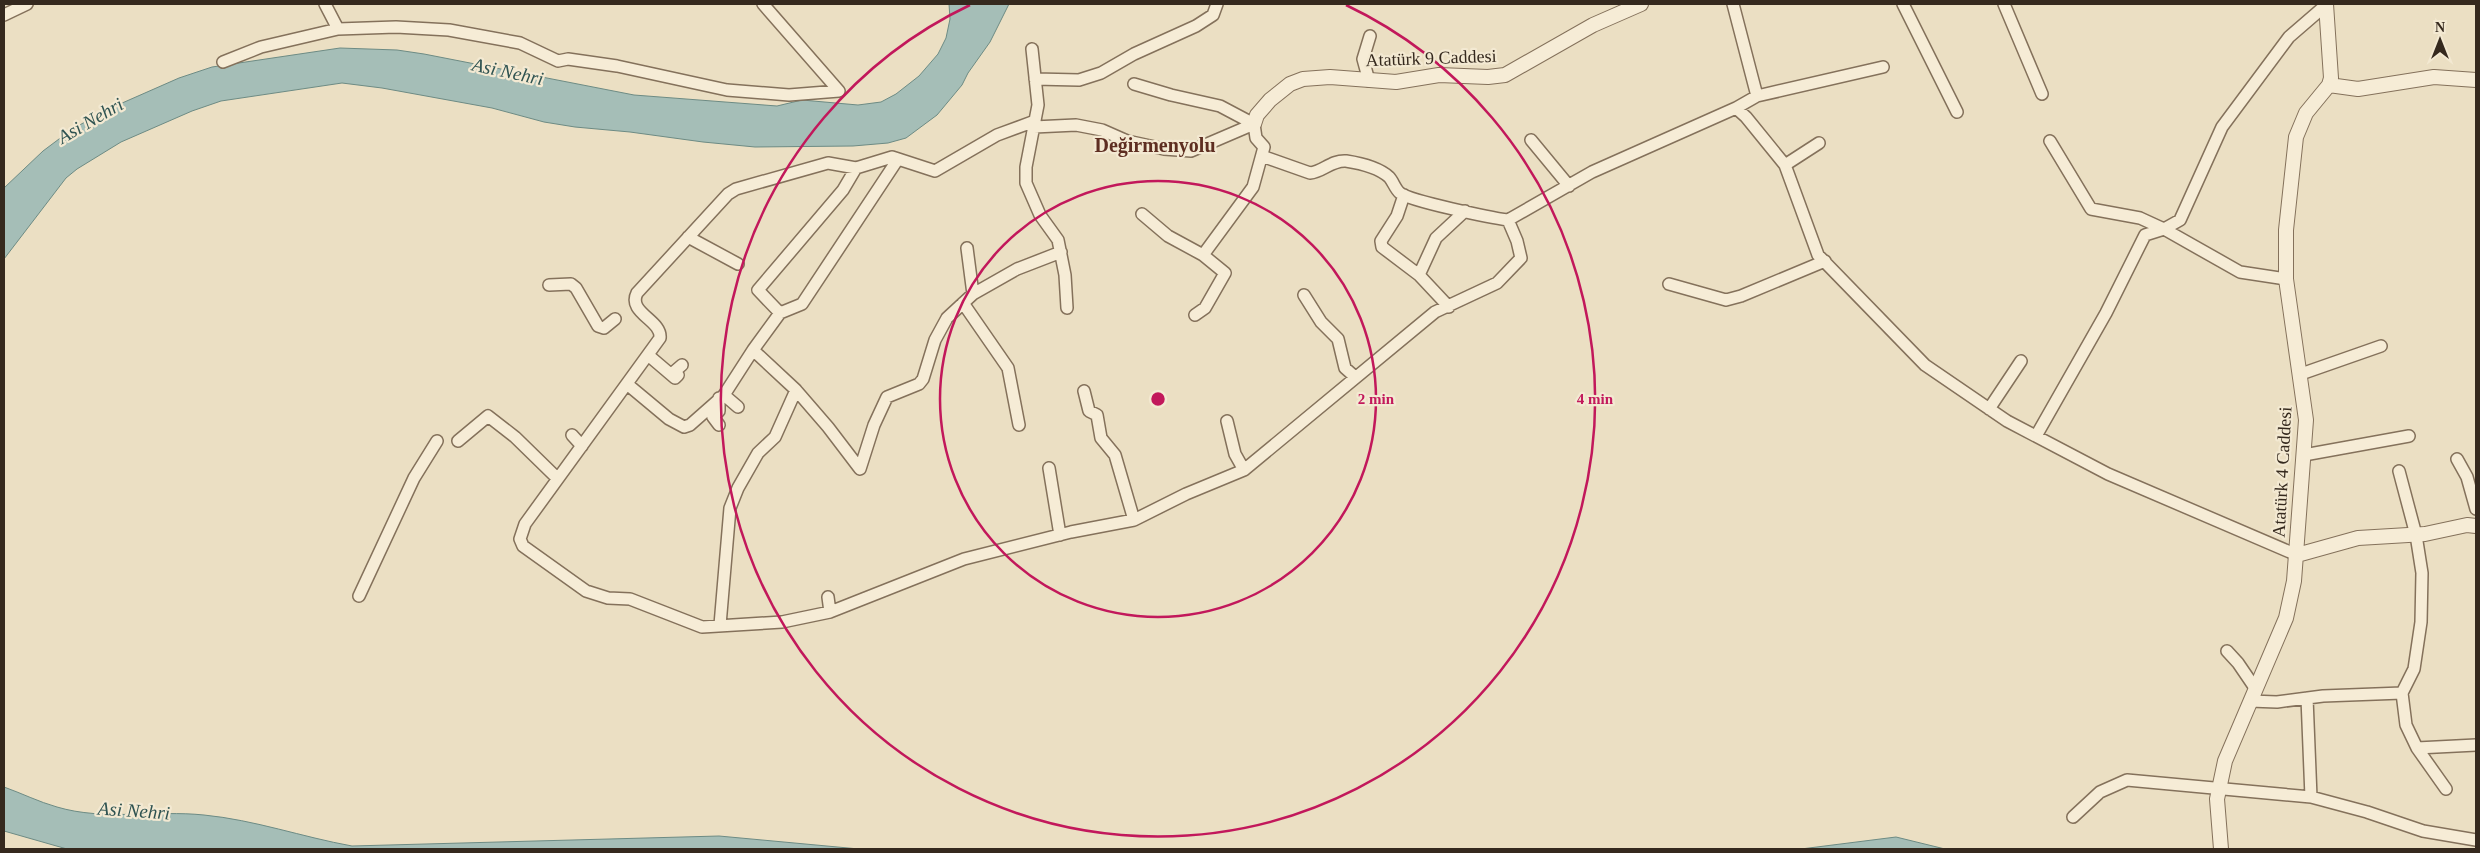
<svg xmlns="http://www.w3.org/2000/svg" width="2480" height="853" viewBox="0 0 2480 853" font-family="'Times New Roman',serif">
  <rect width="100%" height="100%" fill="#ebdfc3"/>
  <path fill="#a5beb7" stroke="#6d8b84" d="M 949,4 L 1009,4 L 990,42 L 968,73 L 962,85 L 937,115 L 906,138 L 888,143 L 853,146 L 755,147 L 703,142 L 630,132 L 575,127 L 544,122 L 492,108 L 382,88 L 342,83 L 221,101 L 192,111 L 121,142 L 77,169 L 66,178 L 4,259 L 4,188 L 43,151 L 71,130 L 104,111 L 179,78 L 212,67 L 340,48 L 397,50 L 424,54 L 634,95 L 777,106 L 802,100 L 858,105 L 881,102 L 896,94 L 919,76 L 938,54 L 946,38 L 950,19 Z
    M 4,787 C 21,793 39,802 57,807 C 104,821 156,810 204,815 C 255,820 302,837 352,846 L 719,836 L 859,849 L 67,849 L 4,831 Z
    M 1896,837 L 1945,849 L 1801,849 Z"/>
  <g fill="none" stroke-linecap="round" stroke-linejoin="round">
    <g stroke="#84715b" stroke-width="14">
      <path id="minor" d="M 325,4 L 338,29 L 396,27 L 449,30 L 520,43 L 558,61 L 568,59 L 617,66 L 727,90 L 789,95 L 839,91 L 763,4
        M 1903,4 L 1957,112
        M 2004,4 L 2042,94
        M 4,15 L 27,4
        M 1032,49 L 1038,105 L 1026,167 L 1026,183 L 1040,215 L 1058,240 L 1065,275 L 1067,308
        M 223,62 L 261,47 L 338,29
        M 1035,79 L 1079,80 L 1101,73 L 1134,54 L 1196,26 L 1213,15 L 1217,4
        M 1369,81 L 1363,59 L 1370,36
        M 1134,84 L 1171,95 L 1220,106 L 1254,124 L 1256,138 L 1264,147 L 1253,187 L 1203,255
        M 1757,96 L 1883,67
        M 1736,108 L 1746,117 L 1785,165 L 1818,255 L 1925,365 L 2007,421 L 2108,474 L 2297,555
        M 1035,121 L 997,135 L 935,171 L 892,157 L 856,168 L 828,163 L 736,189 L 728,194 L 637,293 C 627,313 662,320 660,338 L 525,524 L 520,539 L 523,546 L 586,591 L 608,598 L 630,599 L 702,627 L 782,622 L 830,612 L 964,559 L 1071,532 L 1134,520 L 1186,494 L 1244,470 L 1435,312 L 1497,283 L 1521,258 L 1517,241 L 1508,220
        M 1034,127 L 1076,125 L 1102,130 L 1127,141 L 1164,149 L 1191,151 L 1254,124
        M 1531,140 L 1569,186
        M 1262,156 L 1310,173 C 1323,172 1331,160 1346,161 C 1359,163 1378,167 1389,177 C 1393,181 1395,189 1400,193 C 1410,201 1492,218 1508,220 L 1592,172 L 1736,108 L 1757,96 L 1733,4
        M 1785,165 L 1819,143
        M 1404,195 L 1397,216 L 1381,241 L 1382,247 L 1419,275 L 1436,238 L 1465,211
        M 1142,214 L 1168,236 L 1203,255 L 1225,273 L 1205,308 L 1195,315
        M 2164,229 L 2180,220 L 2222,127 L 2289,37 L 2326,5
        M 2164,229 L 2240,272 L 2286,279
        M 688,237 L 738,264
        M 967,248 L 973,294
        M 1419,275 L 1449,307
        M 1669,284 L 1726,300 L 1741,296 L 1825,261
        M 549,285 L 571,284 L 576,288 L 598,326 L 604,328 L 615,319
        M 1304,295 L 1321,322 L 1338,339 L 1345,368 L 1354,376
        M 963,303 L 1008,368 L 1019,425
        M 780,313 L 758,290 L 843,190 L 856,168
        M 648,355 L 675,378 L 678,375 L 675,371 L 682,365
        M 2301,374 L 2381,346
        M 627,384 L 669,419 L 684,427 L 690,425 L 724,395 L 753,350 L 780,313 L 802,304 L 898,159
        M 796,390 L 828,427 L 860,469 L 874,425 L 887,397 L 919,384 L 923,379 L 935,340 L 947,318 L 973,294 L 1017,269 L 1061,252
        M 1084,391 L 1089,411 L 1097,415 L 1101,438 L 1115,455 L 1134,520
        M 724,395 L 738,407
        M 1989,409 L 2021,361
        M 1227,421 L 1235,454 L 1244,470
        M 719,425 L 713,417 L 719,411 L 719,398
        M 572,435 L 582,446
        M 2036,436 L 2106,313 L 2145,235 L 2164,229 L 2140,218 L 2091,209 L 2050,141
        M 458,441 L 488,416 L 515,437 L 557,478
        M 2304,455 L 2409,436
        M 2457,459 L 2467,477 L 2476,509
        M 1049,468 L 1060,535
        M 2399,471 L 2416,535 L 2422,573 L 2421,622 L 2414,669 L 2402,693
        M 359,596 L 414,478 L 437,441
        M 828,597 L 830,612
        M 720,625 L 730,508 L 738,488 L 758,453 L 775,437 L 796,390 L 753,350
        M 2227,651 L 2238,663 L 2255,688
        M 2307,698 L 2311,797
        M 2250,701 L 2277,702 L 2323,696 L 2402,693 L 2406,725 L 2417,748 L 2446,789
        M 2417,748 L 2476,745
        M 2073,817 L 2100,792 L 2127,780 L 2311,797 L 2367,812 L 2423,831 L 2476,840"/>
    </g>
    <g stroke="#84715b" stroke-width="16">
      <path id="tertiary" d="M 2329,85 L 2358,89 L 2434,77 L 2476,80
        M 1254,124 L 1257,115 L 1270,100 L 1290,84 L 1303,79 L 1330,77 L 1396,82 L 1439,75 L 1488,77 L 1505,75 L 1593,25 L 1641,4
        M 2297,555 L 2358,538 L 2425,534 L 2467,525 L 2476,526
        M 2221,849 L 2217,799 L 2225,761 L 2286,618 L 2294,581 L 2306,420 L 2286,279 L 2286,230 L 2296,137 L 2306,113 L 2329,85 L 2331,78 L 2326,4"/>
    </g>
    <use href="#minor" stroke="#f6ecd6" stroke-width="11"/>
    <use href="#tertiary" stroke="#f6ecd6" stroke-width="14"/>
  </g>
  <g fill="none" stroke="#c2185b" stroke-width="2.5">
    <circle cx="1158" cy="399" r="218"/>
    <path d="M1346 5A437 437 0 1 1 970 5"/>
  </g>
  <g text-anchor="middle" stroke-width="4.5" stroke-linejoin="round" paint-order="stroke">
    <g font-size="18" fill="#35291e" stroke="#f3e9d2">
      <text transform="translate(1431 58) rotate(-2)" y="6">Atatürk 9 Caddesi</text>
      <text transform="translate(2282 472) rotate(-87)" y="6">Atatürk 4 Caddesi</text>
    </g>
    <g font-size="19" font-style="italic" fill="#2f5351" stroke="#f3e9d2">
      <text transform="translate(508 71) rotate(12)" y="7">Asi Nehri</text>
      <text transform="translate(90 120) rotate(-30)" y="7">Asi Nehri</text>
      <text transform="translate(134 810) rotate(4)" y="7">Asi Nehri</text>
    </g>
    <g font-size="20" font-weight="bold" fill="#5e2e21" stroke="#f3e9d2">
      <text x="1155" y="152">Değirmenyolu</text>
    </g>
  </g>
  <circle cx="1158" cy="399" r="8" fill="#c2185b" stroke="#f3e9d2" stroke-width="2.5"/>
  <g font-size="15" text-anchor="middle" font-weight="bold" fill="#c2185b" stroke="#f3e9d2" stroke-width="4.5" stroke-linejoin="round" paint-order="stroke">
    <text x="1376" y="404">2 min</text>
    <text x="1595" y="404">4 min</text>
  </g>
  <rect width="2480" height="853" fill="none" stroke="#35291e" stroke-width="10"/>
  <g transform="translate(2440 40)" stroke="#f3e9d2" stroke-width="4" paint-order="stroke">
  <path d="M0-4L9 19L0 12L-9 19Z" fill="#35291e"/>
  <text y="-8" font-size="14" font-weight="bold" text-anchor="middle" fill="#35291e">N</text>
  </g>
</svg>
